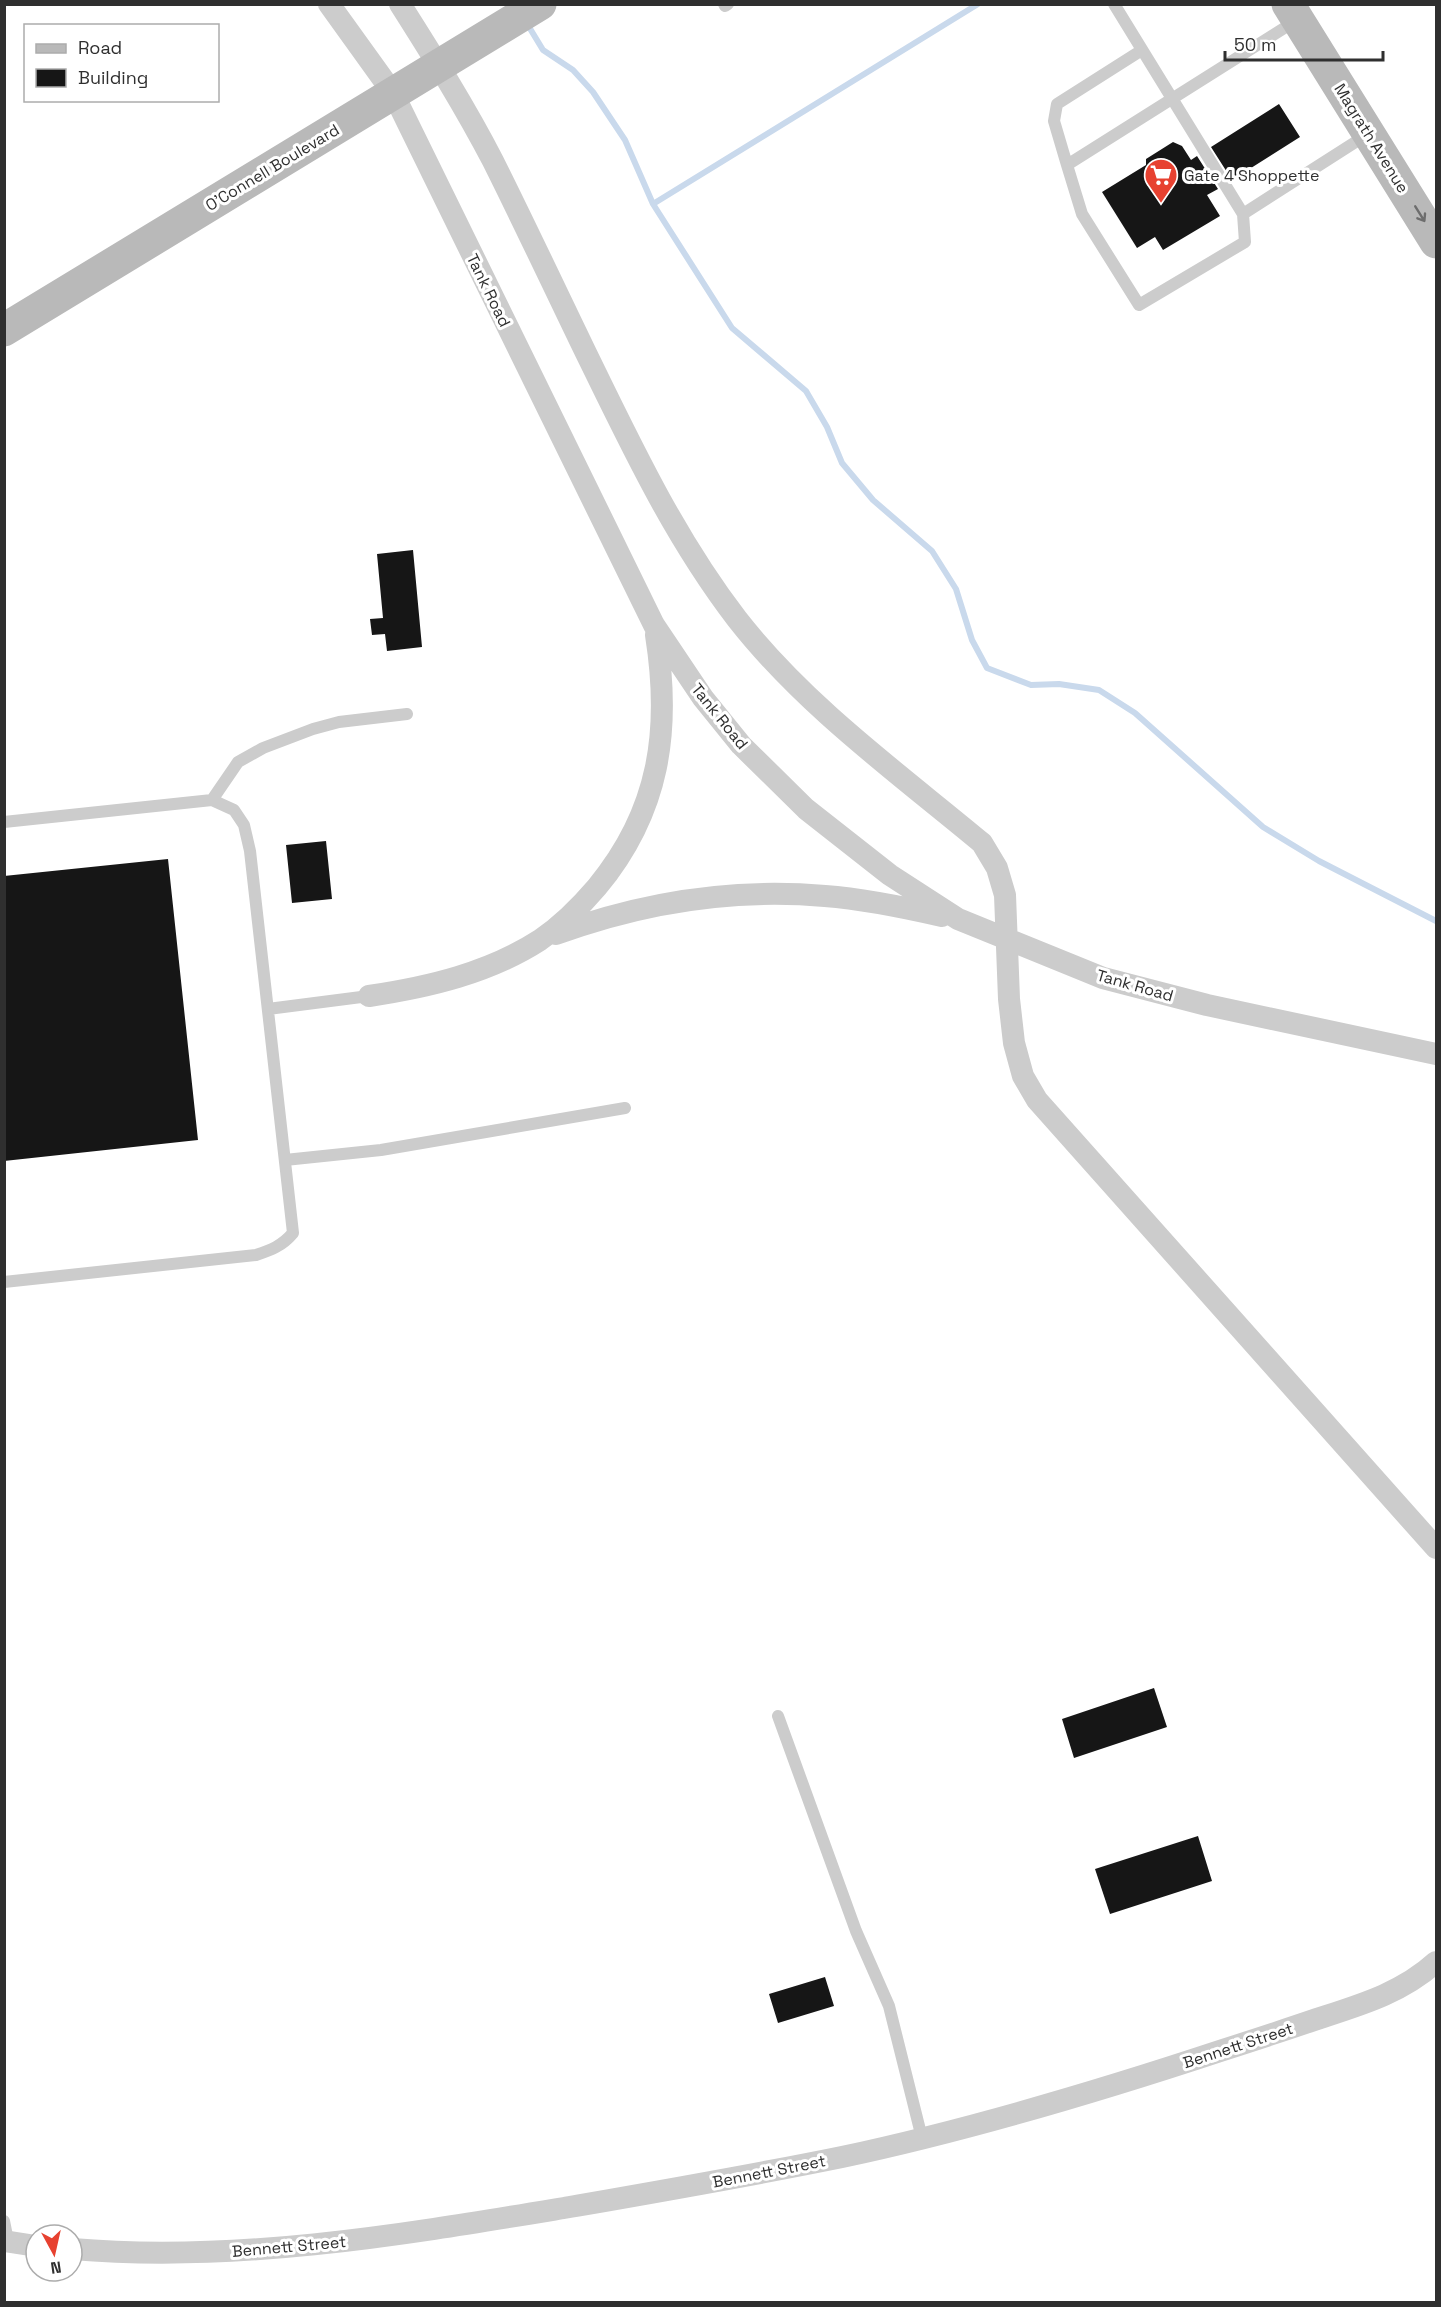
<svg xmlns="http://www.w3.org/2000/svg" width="1441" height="2307" viewBox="0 0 1441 2307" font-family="'Space Grotesk',sans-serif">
  <rect width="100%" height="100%" fill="#fff"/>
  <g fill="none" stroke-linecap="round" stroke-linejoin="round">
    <path stroke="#c9d9ec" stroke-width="6" d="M 526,22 L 543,50 L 573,70 L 593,92 L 625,140 L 653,204 L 732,328 L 806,391 L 827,427 L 842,463 L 873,500 L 932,551 L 956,589 L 972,640 L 987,668 L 1031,685 L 1059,684 L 1099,690 L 1135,713 L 1263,827 L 1319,861 L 1436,921
      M 653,204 L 978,4"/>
  </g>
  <path fill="#161616" d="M 1279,104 L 1300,137 L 1232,180 L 1211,147 Z
    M 1173,142 L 1182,146 L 1191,160 L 1197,156 L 1218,189 L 1207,195 L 1220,216 L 1163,250 L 1155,237 L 1137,248 L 1102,192 L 1146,165 L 1146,159 Z
    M 413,550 L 422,647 L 387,651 L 385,634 L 372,635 L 370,619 L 383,618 L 377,554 Z
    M 326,841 L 332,899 L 292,903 L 286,845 Z
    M 168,859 L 198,1140 L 4,1161 L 4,876 Z
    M 1154,1688 L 1167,1727 L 1074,1758 L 1062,1719 Z
    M 1198,1836 L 1212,1881 L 1110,1914 L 1095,1869 Z
    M 825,1977 L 834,2006 L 778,2023 L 769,1994 Z"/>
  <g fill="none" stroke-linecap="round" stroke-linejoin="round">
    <path stroke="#ccc" stroke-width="12" d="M 724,4 L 725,6 L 728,4
      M 1114,4 L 1243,214 L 1368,134
      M 1067,165 L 1054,121 L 1057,104 L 1142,50
      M 1243,214 L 1245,242 L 1139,305 L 1082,214 L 1067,165 L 1297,20
      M 212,800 L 238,762 L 263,748 L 313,729 L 339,722 L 407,714
      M 4,822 L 212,800 L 234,810 L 244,825 L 250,851 L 293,1233 C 282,1246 271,1250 256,1255 L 4,1282
      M 268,1009 L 369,996
      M 285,1160 L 381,1150 L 625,1108
      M 778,1716 L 856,1931 L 889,2006 L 922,2138
      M 4,2221 L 8,2241"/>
    <path stroke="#ccc" stroke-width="22" d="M 329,4 L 393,93 L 654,625 L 703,698 L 741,745 L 806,809 L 890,875 L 958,919 L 1103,978 L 1207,1005 L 1436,1054
      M 400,4 C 433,56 465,107 493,161 C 525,225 555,289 586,353 C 631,445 674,537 737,619 C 805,706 898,773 982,843 L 997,868 L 1005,895 L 1009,999 L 1014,1043 L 1023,1076 L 1037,1100 L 1436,1548
      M 556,934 C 641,903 733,888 825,896 C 864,899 903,907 942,916
      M 369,996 C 429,987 489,973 540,940 C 562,925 580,907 597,887 C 660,811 671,730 656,635
      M 4,2241 L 36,2246
      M 72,2249 C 237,2263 401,2235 564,2208 C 656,2192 749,2176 842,2157 C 969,2130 1099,2091 1223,2050 C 1254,2040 1285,2030 1317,2019 C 1360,2005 1402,1993 1436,1962"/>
    <path stroke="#b9b9b9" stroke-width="33" d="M 1288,4 L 1436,242
      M 4,330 L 540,4"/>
  </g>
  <defs><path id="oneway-shaft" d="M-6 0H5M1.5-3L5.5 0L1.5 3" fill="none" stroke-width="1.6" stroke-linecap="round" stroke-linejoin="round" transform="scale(1.5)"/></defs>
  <use stroke="#6d6d6d" href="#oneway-shaft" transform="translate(1420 214) rotate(58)"/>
  <defs>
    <g id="supermarket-pin" transform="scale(1.725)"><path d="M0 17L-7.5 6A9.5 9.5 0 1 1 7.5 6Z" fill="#e74130" stroke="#fff"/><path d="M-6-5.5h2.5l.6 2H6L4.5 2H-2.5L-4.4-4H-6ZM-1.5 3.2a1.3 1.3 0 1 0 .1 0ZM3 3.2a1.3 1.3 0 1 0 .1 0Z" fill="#fff"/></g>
  </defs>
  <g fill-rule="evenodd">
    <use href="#supermarket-pin" x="1161" y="175"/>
  </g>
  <g text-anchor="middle" stroke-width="6" stroke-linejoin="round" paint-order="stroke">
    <g font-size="16" fill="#2f2f2f" stroke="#fff">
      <text transform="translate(1372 138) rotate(58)" y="6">Magrath Avenue</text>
      <text transform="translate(272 167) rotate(-31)" y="6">O'Connell Boulevard</text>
      <text transform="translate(489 290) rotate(64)" y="6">Tank Road</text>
      <text transform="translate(720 716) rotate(51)" y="6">Tank Road</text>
      <text transform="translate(1135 985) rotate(16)" y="6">Tank Road</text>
      <text transform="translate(1238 2045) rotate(-18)" y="6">Bennett Street</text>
      <text transform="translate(769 2171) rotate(-11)" y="6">Bennett Street</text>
      <text transform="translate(289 2246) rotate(-5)" y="6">Bennett Street</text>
    </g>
    <g font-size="16" fill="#2f2f2f" stroke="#fff" text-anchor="start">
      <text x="1184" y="181">Gate 4 Shoppette</text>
    </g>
  </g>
  <rect width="1441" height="2307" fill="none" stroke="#2f2f2f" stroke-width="12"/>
  <rect x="24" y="24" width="195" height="78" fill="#ffffff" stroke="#acacac" stroke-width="1.5"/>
  <rect x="36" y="44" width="30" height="9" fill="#b9b9b9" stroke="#acacac" stroke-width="1.5"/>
  <text x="78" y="54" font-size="18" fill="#2f2f2f">Road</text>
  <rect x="36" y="69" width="30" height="18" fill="#161616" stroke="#acacac" stroke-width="1.5"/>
  <text x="78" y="84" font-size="18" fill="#2f2f2f">Building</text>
  <g transform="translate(54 2253) rotate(172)"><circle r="28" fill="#ffffff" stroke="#acacac" stroke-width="1.5"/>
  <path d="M0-4.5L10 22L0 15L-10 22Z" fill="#e74130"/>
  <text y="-9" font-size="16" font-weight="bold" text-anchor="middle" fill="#2f2f2f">N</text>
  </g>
  <path d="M1225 51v9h158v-9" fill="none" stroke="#2f2f2f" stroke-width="3"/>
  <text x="1234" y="51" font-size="18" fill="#2f2f2f" stroke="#ffffff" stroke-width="4.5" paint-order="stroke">50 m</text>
</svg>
